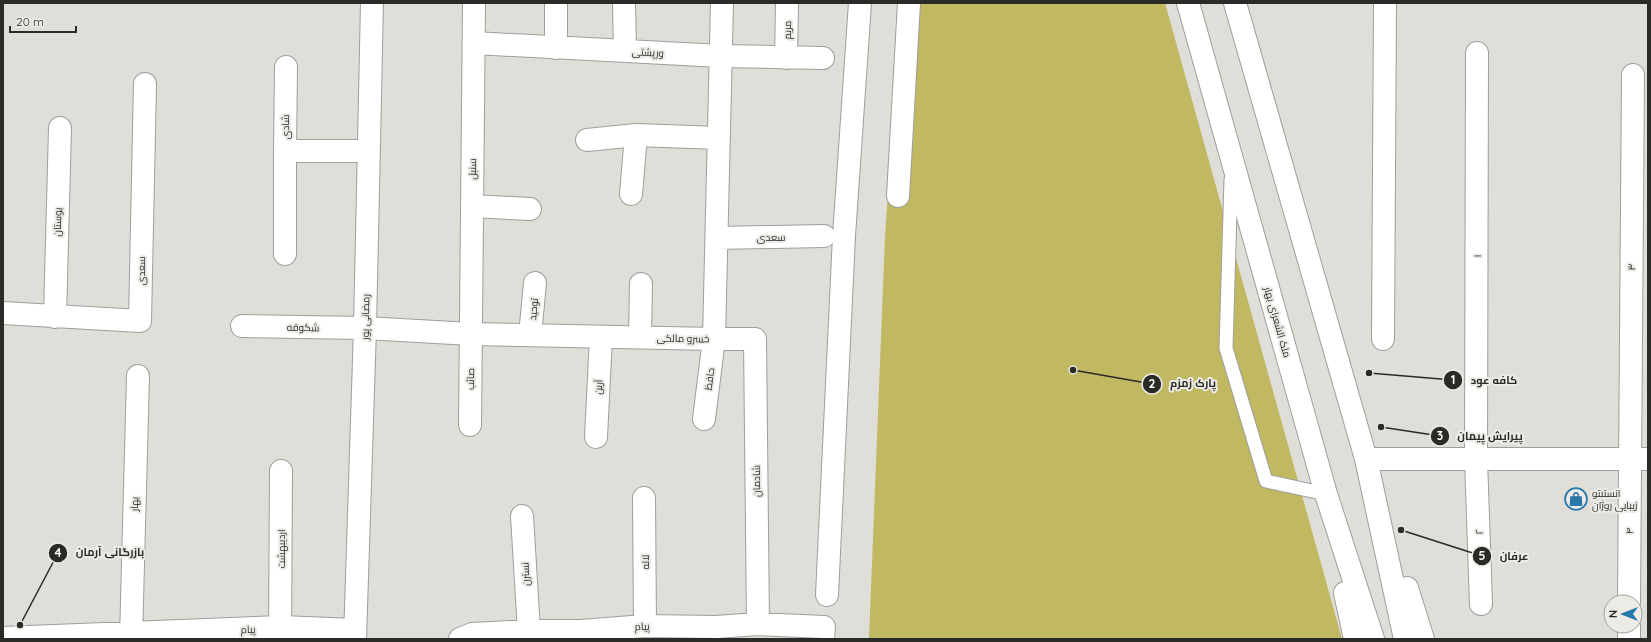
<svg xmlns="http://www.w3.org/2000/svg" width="1651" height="642" viewBox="0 0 1651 642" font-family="Quicksand,Cairo,sans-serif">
  <rect width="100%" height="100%" fill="#dfded9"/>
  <path fill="#c1b862" d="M 901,3 L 1165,3 L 1342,639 L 869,639 L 885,237 Z"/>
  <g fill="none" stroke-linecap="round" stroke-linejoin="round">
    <g stroke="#9f9e99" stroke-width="15">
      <path id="service" d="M 1231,179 L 1226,348 L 1266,481 L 1326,494"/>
    </g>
    <g stroke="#9f9e99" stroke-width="24">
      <path id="minor" d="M 556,3 L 556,48
        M 624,3 L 625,51
        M 474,43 L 721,56 L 823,58
        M 1477,53 L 1476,459 L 1481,604
        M 786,58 L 787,3
        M 286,67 L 285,151 L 369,151
        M 587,140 L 636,135
        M 285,151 L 285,254
        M 631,194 L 636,135 L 719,138
        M 898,196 L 909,3
        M 472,206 L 530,209
        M 717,238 L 824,236
        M 3,313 L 140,321 L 145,84
        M 55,317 L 60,128
        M 242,326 L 365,328 L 471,334 L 714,339 L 722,3
        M 530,335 L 535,283
        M 640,337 L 641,284
        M 1383,339 L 1385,3
        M 704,419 L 714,339 L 755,339 L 758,624
        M 470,425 L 474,3
        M 596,437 L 601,337
        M 644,498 L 645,626
        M 522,516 L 529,631
        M 827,595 L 844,236 L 860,3
        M 1629,602 L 1633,75
        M 3,638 L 281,627 L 355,630
        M 131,639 L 138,376
        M 280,639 L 281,471
        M 355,639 L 365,328 L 372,3
        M 460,639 L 472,634 L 529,631 L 581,631 L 645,626 L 716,627 L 758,624 L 824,627 L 823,639
        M 1629,639 L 1629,626"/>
    </g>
    <g stroke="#9f9e99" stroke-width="24">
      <path id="tertiary" d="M 1366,459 L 1648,459"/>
    </g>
    <g stroke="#9f9e99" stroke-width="24">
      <path id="secondary" d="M 1188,3 L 1326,494 L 1373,639
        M 1235,3 L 1366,459 L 1405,639
        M 1407,588 L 1423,639
        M 1345,593 L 1355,639"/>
    </g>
    <use href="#service" stroke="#fff" stroke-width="13"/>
    <use href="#minor" stroke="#fff" stroke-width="22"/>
    <use href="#tertiary" stroke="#fff" stroke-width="22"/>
    <use href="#secondary" stroke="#fff" stroke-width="22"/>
  </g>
  <defs>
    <g id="shop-ring" transform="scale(1.15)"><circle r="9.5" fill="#ecebe6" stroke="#2878a9" stroke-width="1.5"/><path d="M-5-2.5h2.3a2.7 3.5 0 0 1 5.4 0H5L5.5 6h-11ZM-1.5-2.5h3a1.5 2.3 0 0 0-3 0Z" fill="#2878a9"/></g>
  </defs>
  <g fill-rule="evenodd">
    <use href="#shop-ring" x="1576" y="499"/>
  </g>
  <g text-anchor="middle" stroke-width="4" stroke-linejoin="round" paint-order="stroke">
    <g font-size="10" fill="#2a2a27" stroke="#ecebe6">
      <text transform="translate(787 30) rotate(-89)" y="4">مریم</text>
      <text transform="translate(648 52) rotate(3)" y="4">ورپشتی</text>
      <text transform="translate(285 127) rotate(-90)" y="4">شادی</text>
      <text transform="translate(472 169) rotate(-89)" y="4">سنبل</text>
      <text transform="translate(57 222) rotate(-88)" y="4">بوستان</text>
      <text transform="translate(771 237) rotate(-1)" y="4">سعدی</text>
      <text transform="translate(1477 256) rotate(-90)" y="4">۱</text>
      <text transform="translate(1631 267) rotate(-89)" y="4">۳</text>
      <text transform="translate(141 271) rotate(-89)" y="4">سعدی</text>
      <text transform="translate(533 309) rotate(-85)" y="4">توحید</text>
      <text transform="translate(365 317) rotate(-89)" y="4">رمضانی پور</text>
      <text transform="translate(1278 322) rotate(74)" y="4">ملک الشعرای بهار</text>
      <text transform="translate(303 327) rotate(1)" y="4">شکوفه</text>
      <text transform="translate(683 338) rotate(1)" y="4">خسرو مالکی</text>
      <text transform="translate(470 379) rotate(-89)" y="4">صائب</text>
      <text transform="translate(709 379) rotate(-83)" y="4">حافظ</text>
      <text transform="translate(598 387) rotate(-87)" y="4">آرین</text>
      <text transform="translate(756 481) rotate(-91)" y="4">شادمان</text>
      <text transform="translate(134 504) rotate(-88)" y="4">بهار</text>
      <text transform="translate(1629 531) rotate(-90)" y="4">۴</text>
      <text transform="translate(1479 532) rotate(-92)" y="4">۲</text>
      <text transform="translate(281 549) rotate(-90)" y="4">اردیبهشت</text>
      <text transform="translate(645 562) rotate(-90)" y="4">لاله</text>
      <text transform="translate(525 574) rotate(-93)" y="4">نسترن</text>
      <text transform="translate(642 626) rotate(-2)" y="4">پیام</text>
      <text transform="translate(248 629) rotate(-2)" y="4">پیام</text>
    </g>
    <g font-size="10" fill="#2a2a27" stroke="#ecebe6" text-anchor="start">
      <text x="1592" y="497">انستیتو<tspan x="1592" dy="12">زیبایی روژان</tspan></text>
    </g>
  </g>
  <path fill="none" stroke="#2a2a27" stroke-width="1.5" d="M1369 373L1453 380M1073 370L1152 384M1381 427L1440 436M20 625L58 553M1401 530L1482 556"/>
  <g fill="#2a2a27" stroke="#ecebe6" stroke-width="1.5">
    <circle cx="1369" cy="373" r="4"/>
    <circle cx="1073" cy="370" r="4"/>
    <circle cx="1381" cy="427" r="4"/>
    <circle cx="20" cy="625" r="4"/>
    <circle cx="1401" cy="530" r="4"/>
    <circle cx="1453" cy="380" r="10"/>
    <circle cx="1152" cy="384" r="10"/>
    <circle cx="1440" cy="436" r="10"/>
    <circle cx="58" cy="553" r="10"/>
    <circle cx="1482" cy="556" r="10"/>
  </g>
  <g font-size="12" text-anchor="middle" font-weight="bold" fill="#fff">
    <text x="1453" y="384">1</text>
    <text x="1152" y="388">2</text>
    <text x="1440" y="440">3</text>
    <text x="58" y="557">4</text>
    <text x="1482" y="560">5</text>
  </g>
  <g font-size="11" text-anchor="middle" font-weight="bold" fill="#2a2a27" stroke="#ecebe6" stroke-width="4" stroke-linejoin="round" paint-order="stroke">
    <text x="1494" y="384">کافه عود</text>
    <text x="1193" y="387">پارک زمزم</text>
    <text x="1490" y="440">پیرایش پیمان</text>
    <text x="110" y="556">بازرگانی آرمان</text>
    <text x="1514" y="560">عرفان</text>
  </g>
  <rect width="1651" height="642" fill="none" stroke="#2a2a27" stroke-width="8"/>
  <g transform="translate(1623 614) rotate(270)"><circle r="19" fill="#ecebe6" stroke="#9e9e9a"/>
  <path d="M0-3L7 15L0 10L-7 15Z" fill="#2878a9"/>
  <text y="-6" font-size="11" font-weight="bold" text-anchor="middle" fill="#2a2a27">N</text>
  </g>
  <path d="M10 26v6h66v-6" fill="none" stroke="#2a2a27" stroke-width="2"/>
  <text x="16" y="26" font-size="12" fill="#2a2a27" stroke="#ecebe6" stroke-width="3" paint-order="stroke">20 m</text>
</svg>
